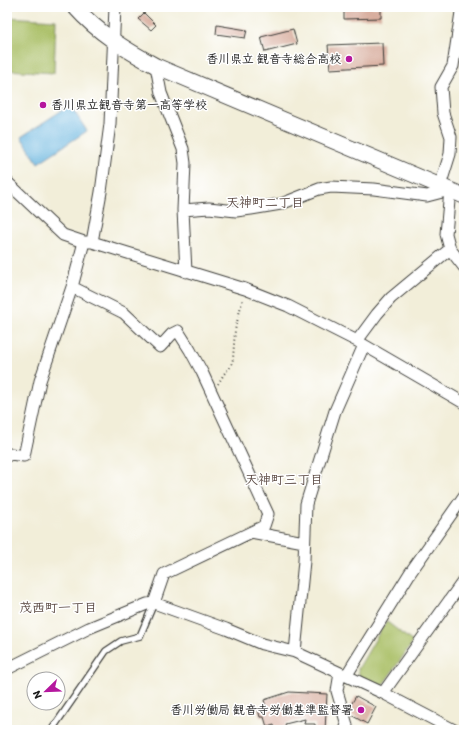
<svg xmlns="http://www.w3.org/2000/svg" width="471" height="737" viewBox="0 0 471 737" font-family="Itim,'Klee One',sans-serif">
  <rect width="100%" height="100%" fill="#fff"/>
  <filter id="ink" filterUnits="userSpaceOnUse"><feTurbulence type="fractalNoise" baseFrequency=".025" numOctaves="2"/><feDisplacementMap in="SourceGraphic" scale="8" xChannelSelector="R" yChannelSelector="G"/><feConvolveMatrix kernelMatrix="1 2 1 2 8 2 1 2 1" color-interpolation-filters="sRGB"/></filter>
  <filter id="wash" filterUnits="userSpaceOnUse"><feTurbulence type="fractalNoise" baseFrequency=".012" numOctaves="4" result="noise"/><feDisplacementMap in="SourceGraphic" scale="16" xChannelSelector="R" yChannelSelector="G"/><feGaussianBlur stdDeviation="0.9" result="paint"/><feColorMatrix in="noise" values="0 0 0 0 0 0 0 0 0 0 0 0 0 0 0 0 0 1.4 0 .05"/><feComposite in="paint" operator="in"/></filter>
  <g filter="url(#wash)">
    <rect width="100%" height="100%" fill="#f2eed9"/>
    <path fill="#a7bd62" stroke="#626c3f" d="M 7,17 L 56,20 L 54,73 L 7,70 Z
      M 386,621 L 413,642 L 382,686 L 377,687 L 360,679 L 358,669 Z"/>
    <path fill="#63b2dd" stroke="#40677c" d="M 70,105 L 87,131 L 38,163 L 21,137 Z"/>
    <g id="blocks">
      <path fill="#d1a08e" d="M 344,7 L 381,7 L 381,18 L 344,19 Z
        M 144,13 L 156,25 L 151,30 L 138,19 Z
        M 217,25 L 247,30 L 245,38 L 216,34 Z
        M 293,29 L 297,44 L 265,52 L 261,37 Z
        M 382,43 L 383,66 L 330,69 L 328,45 Z
        M 289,692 L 327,694 L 325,730 L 315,730 L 315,724 L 304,724 L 305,719 L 285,724 L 286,727 L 275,730 L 274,725 L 267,727 L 264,717 L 260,717 L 258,709 L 266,707 L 264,700 Z
        M 356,696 L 376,707 L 367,724 L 351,715 L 349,708 Z"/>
    </g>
  </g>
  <g filter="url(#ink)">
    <use href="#blocks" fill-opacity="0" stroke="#3c3c38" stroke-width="1"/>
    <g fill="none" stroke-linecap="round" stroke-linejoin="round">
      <g stroke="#3c3c38" stroke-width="8">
        <path id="lane" d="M 53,730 L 53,728 L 106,651 L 121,641 L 140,636 L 154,603"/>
      </g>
      <g stroke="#3c3c38" stroke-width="13">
        <path id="street" d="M 156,66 L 161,93 L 183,149 L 185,163 L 183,210 L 186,272
          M 7,182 L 63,235 L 84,242 L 92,242 L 245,289 L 288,306 L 357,341 L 464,403
          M 440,186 L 450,154 L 451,137 L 443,113 L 441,87 L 453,66 L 461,12 L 463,7
          M 183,210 L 209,208 L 236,211 L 251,209 L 281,204 L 319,189 L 331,187 L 374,189 L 427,196 L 450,190 L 446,234 L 450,249 L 464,267
          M 92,242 L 101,192 L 110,124 L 115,7
          M 72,287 L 124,313 L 160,347 L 172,334 L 178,331 L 190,350 L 202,372 L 268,514 L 264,526 L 164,574 L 154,603
          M 357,341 L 377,314 L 391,298 L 450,249
          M 7,456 L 11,454 L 24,456 L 40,381 L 72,287 L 84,242
          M 251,532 L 304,542
          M 295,652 L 304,561 L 306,504 L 335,411 L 364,345
          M 7,669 L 89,628 L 147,604 L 154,603 L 226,629 L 262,644 L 295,652 L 383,693 L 454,730
          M 340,673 L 337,691 L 347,725 L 345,730
          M 346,676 L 410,573 L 464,496
          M 383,693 L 464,580"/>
      </g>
      <g stroke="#3c3c38" stroke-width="17">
        <path id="secondary" d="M 75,7 C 98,33 126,50 156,66 L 464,196"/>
      </g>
      <path stroke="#3c3c38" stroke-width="2" stroke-dasharray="1 3" stroke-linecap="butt" d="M 218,384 L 224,374 L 231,366 L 233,359 L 235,330 L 243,298
        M 309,730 L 309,729"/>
      <use href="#lane" stroke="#fff" stroke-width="5.5"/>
      <use href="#street" stroke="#fff" stroke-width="11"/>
      <use href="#secondary" stroke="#fff" stroke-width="15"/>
    </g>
  </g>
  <g fill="#b5179e" stroke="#fff" stroke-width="1.5">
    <circle cx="349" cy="59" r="4"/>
    <circle cx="43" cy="105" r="4"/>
    <circle cx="361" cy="710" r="4"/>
  </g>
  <g text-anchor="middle" stroke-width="3" stroke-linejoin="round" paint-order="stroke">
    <g font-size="12" font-weight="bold" fill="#1c1c1c" stroke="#fff" text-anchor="end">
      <text x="341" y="63">香川県立 観音寺総合高校</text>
      <text x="51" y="109" text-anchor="start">香川県立観音寺第一高等学校</text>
      <text x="353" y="714">香川労働局 観音寺労働基準監督署</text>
    </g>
    <g font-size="13" font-weight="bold" fill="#5b4a44" stroke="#fff">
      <text x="265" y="207">天神町二丁目</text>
      <text x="284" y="484">天神町三丁目</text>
      <text x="58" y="612">茂西町一丁目</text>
    </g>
  </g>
  <rect width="471" height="737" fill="none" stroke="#fff" stroke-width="24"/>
  <g transform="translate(46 691) rotate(247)"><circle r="19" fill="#ffffff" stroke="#a4a4a4"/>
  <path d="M0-3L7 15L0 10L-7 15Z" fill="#b5179e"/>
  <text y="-6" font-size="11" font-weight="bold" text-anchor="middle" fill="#1c1c1c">N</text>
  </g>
</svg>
